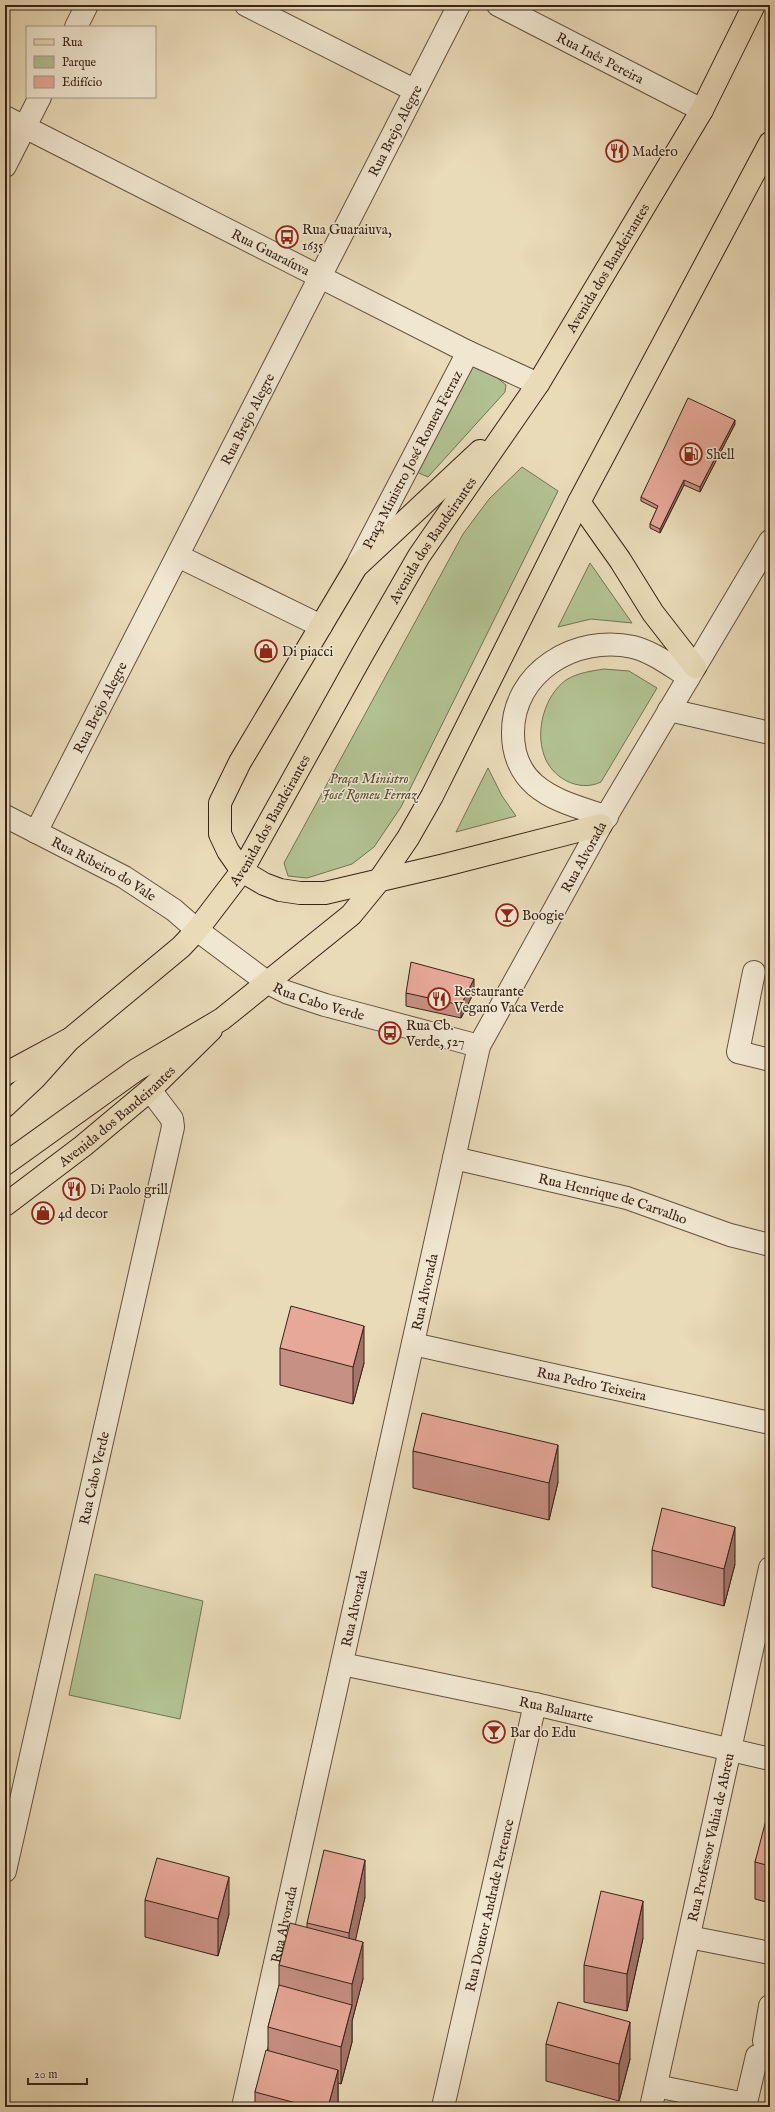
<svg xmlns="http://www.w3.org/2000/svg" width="775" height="2112" viewBox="0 0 775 2112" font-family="'IM FELL English',serif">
  <rect width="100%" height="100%" fill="#e9dab8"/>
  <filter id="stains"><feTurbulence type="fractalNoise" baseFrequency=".005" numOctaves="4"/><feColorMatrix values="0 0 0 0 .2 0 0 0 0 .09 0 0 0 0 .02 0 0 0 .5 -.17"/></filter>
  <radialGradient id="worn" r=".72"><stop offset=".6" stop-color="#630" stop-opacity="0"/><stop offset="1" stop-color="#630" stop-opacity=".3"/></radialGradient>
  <path fill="#b2c192" stroke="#757254" d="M 475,365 L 494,375 L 506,385 L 505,392 L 428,477 L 412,470 L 468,369 Z
    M 522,467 L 558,491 L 401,807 L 374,847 L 352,864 L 307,878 L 288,876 L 284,863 L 463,534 L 489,499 Z
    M 590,563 L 632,623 L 591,619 L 558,627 Z
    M 604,669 L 629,671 L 657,688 L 601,782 C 578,793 551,777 544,755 C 535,730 545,695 566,680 C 577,673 591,671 604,669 Z
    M 488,768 L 502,796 L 516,816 L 456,832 Z
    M 95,1574 L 203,1601 L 180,1719 L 69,1695 Z"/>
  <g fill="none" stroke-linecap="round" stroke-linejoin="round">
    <g stroke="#64503f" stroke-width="24">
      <g id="minor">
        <path d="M 246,5 L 414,90"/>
        <path id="s1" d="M 498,5 L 702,110"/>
        <path d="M 76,27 L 87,5"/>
        <path id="s2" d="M 5,117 L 468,352 L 538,384"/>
        <path d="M 5,166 L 40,97"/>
        <path d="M 178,556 L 321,626"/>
        <path id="s3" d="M 357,565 L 468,352"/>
        <path d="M 669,710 L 770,733"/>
        <path id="s4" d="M 5,816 L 124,877 L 174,910 L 197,930 L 268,983 L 286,992 L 325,1005 L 479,1046"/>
        <path d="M 607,817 C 582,808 555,802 535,785 C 520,772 513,753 513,734 C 512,672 576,634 633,647 C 653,652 671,666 689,677"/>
        <path id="s5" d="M 36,832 L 459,5"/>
        <path d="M 754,972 L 738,1052 L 770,1060"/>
        <path id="s6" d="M 454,1158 L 627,1198 L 730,1235 L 770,1245"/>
        <path id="s7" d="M 413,1344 L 770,1423"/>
        <path id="s8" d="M 342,1664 L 535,1704 L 770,1759"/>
        <path id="s9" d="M 5,1871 L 173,1127 L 172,1119 L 150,1090"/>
        <path d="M 689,1937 L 770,1953"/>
        <path d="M 764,2041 L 770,2006"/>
        <path d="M 656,2086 L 745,2104"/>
        <path id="s10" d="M 243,2107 L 479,1046 L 601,825 L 770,541"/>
        <path id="s11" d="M 443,2107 L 535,1704"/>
        <path id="s12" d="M 651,2107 L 770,1568"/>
        <path d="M 745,2107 L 757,2056"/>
      </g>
    </g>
    <g stroke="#382217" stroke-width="24">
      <g id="major">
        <path d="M 5,1074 L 68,1040"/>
        <path id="s13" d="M 5,1205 L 83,1146 L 150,1090 L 211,1030"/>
      </g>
    </g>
    <g stroke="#382217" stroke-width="24">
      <g id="highway">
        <path d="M 480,451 L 356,567 L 240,762 L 220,803 L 220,834 L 228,851 L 242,871 L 264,884 L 280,890 L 300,893 L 325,893 L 445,865 L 601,825"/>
        <path d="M 579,502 L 620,560 L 653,613 L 695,667"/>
        <path id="s14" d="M 5,1106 L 35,1078 L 69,1040 L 181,947 L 197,930 L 242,871 L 362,655 L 419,556 L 538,384 L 702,110 L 754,5"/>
        <path d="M 5,1164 L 136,1070 L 222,1019 L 351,915 L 378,882 L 408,838 L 432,796 L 579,502 L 770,143"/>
      </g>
    </g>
    <use href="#minor" stroke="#f1e7d1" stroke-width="22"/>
    <use href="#major" stroke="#e9dab8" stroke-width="22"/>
    <use href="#highway" stroke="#e9dab8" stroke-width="22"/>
  </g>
  <path fill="#c79084" stroke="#382217" d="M 735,424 L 700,492 L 684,485 L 660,533 L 650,528 L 650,524 L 657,509 L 641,501 L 641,497 Z
    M 474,992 L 461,1018 L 406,1006 L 406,993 Z
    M 280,1348 L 364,1363 L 353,1404 L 280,1385 Z
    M 413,1451 L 558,1482 L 549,1520 L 413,1488 Z
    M 652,1550 L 735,1564 L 724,1606 L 652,1587 Z
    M 770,1821 L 770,1903 L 755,1899 L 755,1862 Z
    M 365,1897 L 355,1940 L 363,1979 L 352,2021 L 352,2042 L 341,2084 L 338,2083 L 338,2107 L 255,2107 L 255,2092 L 268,2051 L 268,2027 L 279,1986 L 279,1965 L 307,1927 L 307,1923 Z
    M 145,1900 L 229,1914 L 218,1956 L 145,1937 Z
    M 643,1938 L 627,2011 L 584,2002 L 584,1965 Z
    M 546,2044 L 630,2059 L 619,2101 L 546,2081 Z"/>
  <path fill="#a2766b" stroke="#382217" d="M 735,420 L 735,424 L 700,492 L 700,487 Z
    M 684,480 L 684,485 L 660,533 L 660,529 Z
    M 474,979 L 474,992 L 461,1018 L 461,1005 Z
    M 364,1326 L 364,1363 L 353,1404 L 353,1367 Z
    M 558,1445 L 558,1482 L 549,1520 L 549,1483 Z
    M 735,1527 L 735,1564 L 724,1606 L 724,1569 Z
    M 365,1860 L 365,1897 L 349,1970 L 349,1933 Z
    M 229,1877 L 229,1914 L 218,1956 L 218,1919 Z
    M 643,1901 L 643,1938 L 627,2011 L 627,1974 Z
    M 363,1942 L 363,1979 L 352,2021 L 352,2042 L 341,2084 L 341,2047 L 352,2005 L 352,1984 Z
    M 630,2022 L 630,2059 L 619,2101 L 619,2064 Z
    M 338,2070 L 338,2107 L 328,2107 Z"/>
  <path fill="#e7a899" stroke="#382217" d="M 688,398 L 735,420 L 700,487 L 684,480 L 660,529 L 650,524 L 658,506 L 641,497 Z
    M 411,962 L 474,979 L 461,1005 L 406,993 Z
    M 291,1306 L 364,1326 L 353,1367 L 280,1348 Z
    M 422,1413 L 558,1445 L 549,1483 L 413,1451 Z
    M 662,1508 L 735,1527 L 724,1569 L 652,1550 Z
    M 766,1820 L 770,1821 L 770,1866 L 755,1862 Z
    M 324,1850 L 365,1860 L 349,1933 L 307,1923 Z
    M 157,1858 L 229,1877 L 218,1919 L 145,1900 Z
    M 601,1891 L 643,1901 L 627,1974 L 584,1965 Z
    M 290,1923 L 363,1942 L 352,1984 L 279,1965 Z
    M 279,1985 L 352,2005 L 341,2047 L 268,2027 Z
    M 558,2002 L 630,2022 L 619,2064 L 546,2044 Z
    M 266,2050 L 338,2070 L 328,2107 L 311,2107 L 255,2092 Z"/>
  <defs>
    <g id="restaurant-ring" transform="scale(1.15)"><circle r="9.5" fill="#f1e7d1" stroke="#8f2418" stroke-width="1.5"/><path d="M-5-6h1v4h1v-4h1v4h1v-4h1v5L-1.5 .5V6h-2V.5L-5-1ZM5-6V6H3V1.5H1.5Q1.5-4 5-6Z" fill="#8f2418"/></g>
    <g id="bus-ring" transform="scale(1.15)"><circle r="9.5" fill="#f1e7d1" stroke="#8f2418" stroke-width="1.5"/><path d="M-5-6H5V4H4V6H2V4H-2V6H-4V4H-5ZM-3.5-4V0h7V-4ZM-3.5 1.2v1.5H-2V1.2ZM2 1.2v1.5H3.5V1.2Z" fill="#8f2418"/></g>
    <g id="fuel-ring" transform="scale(1.15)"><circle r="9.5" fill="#f1e7d1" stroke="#8f2418" stroke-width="1.5"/><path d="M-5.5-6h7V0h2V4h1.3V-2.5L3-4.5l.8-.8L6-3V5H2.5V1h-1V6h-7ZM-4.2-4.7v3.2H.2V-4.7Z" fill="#8f2418"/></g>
    <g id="shop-ring" transform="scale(1.15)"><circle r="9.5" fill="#f1e7d1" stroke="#8f2418" stroke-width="1.5"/><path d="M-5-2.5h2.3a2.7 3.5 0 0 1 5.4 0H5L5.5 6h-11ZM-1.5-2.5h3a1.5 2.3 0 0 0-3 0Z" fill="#8f2418"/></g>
    <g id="bar-ring" transform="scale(1.15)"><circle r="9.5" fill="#f1e7d1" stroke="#8f2418" stroke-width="1.5"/><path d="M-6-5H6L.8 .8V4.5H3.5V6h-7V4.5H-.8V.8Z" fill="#8f2418"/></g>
  </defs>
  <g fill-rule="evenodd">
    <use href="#restaurant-ring" x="617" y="151"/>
    <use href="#bus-ring" x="287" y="237"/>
    <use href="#fuel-ring" x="691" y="454"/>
    <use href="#shop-ring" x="266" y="651"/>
    <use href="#bar-ring" x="507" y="915"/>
    <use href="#restaurant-ring" x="439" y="999"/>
    <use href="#bus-ring" x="390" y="1033"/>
    <use href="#restaurant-ring" x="74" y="1189"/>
    <use href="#shop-ring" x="43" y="1213"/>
    <use href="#bar-ring" x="494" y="1732"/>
  </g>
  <g text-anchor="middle" stroke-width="3" stroke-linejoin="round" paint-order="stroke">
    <g font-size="14" fill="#382217" stroke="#f1e7d1">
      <text dy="5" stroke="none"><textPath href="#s1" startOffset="115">Rua Inês Pereira</textPath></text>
      <text dy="5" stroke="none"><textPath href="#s5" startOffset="788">Rua Brejo Alegre</textPath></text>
      <text dy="5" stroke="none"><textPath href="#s2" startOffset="298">Rua Guaraíuva</textPath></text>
      <text dy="5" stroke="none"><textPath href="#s14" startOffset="1041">Avenida dos Bandeirantes</textPath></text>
      <text dy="5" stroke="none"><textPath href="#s5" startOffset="464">Rua Brejo Alegre</textPath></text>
      <text dy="5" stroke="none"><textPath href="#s3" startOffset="119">Praça Ministro José Romeu Ferraz</textPath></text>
      <text dy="5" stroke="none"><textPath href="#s14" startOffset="717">Avenida dos Bandeirantes</textPath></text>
      <text dy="5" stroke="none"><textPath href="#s5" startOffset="140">Rua Brejo Alegre</textPath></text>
      <text dy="5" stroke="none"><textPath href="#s14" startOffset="393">Avenida dos Bandeirantes</textPath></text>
      <text dy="5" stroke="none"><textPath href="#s10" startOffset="1303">Rua Alvorada</textPath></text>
      <text dy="5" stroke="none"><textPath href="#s4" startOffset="112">Rua Ribeiro do Vale</textPath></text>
      <text dy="5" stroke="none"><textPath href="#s4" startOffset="367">Rua Cabo Verde</textPath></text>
      <text dy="5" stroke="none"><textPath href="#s13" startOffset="143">Avenida dos Bandeirantes</textPath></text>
      <text dy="5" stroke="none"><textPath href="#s6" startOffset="164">Rua Henrique de Carvalho</textPath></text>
      <text dy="5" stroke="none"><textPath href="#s10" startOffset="835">Rua Alvorada</textPath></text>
      <text dy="5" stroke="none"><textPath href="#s7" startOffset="183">Rua Pedro Teixeira</textPath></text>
      <text dy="5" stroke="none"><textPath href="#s9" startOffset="403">Rua Cabo Verde</textPath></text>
      <text dy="5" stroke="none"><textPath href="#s10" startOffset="511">Rua Alvorada</textPath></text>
      <text dy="5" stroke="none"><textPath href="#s8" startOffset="219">Rua Baluarte</textPath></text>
      <text dy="5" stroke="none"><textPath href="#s12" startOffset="276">Rua Professor Vahia de Abreu</textPath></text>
      <text dy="5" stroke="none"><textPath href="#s11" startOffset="207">Rua Doutor Andrade Pertence</textPath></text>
      <text dy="5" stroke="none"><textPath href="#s10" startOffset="187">Rua Alvorada</textPath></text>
    </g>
    <g font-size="14" fill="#382217" stroke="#f1e7d1" text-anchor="start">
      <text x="632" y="156">Madero</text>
      <text x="302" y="234">Rua Guaraiuva,<tspan x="302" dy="16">1635</tspan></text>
      <text x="706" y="459">Shell</text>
      <text x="282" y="656">Di piacci</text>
      <text x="522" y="920">Boogie</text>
      <text x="454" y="996">Restaurante<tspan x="454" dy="16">Vegano Vaca Verde</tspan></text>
      <text x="406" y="1030">Rua Cb.<tspan x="406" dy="16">Verde, 527</tspan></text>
      <text x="90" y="1194">Di Paolo grill</text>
      <text x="58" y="1218">4d decor</text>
      <text x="510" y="1737">Bar do Edu</text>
    </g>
    <g font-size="14" font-style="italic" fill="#564a36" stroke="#f1e7d1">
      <text x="369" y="783">Praça Ministro<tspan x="369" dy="16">José Romeu Ferraz</tspan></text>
    </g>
  </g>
  <rect width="775" height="2112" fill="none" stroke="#e9dab8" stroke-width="20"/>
  <rect x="6" y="6" width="763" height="2100" fill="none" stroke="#382217" stroke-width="2"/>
  <rect x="10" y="10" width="755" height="2092" fill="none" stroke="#382217"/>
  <rect x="26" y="26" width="130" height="72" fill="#f1e7d1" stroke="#a79887"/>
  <rect x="34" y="39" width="20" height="6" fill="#e9dab8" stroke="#a79887"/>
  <text x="62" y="46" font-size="12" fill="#382217">Rua</text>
  <rect x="34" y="56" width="20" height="12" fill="#b2c192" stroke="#a79887"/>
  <text x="62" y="66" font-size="12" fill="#382217">Parque</text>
  <rect x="34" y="76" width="20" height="12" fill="#e7a899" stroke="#a79887"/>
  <text x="62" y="86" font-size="12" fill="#382217">Edifício</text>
  <path d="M28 2078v6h59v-6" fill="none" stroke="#382217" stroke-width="2"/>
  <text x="34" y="2078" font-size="12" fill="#382217" stroke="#f1e7d1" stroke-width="3" paint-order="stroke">20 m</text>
  <rect width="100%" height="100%" filter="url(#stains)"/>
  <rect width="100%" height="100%" fill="url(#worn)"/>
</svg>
